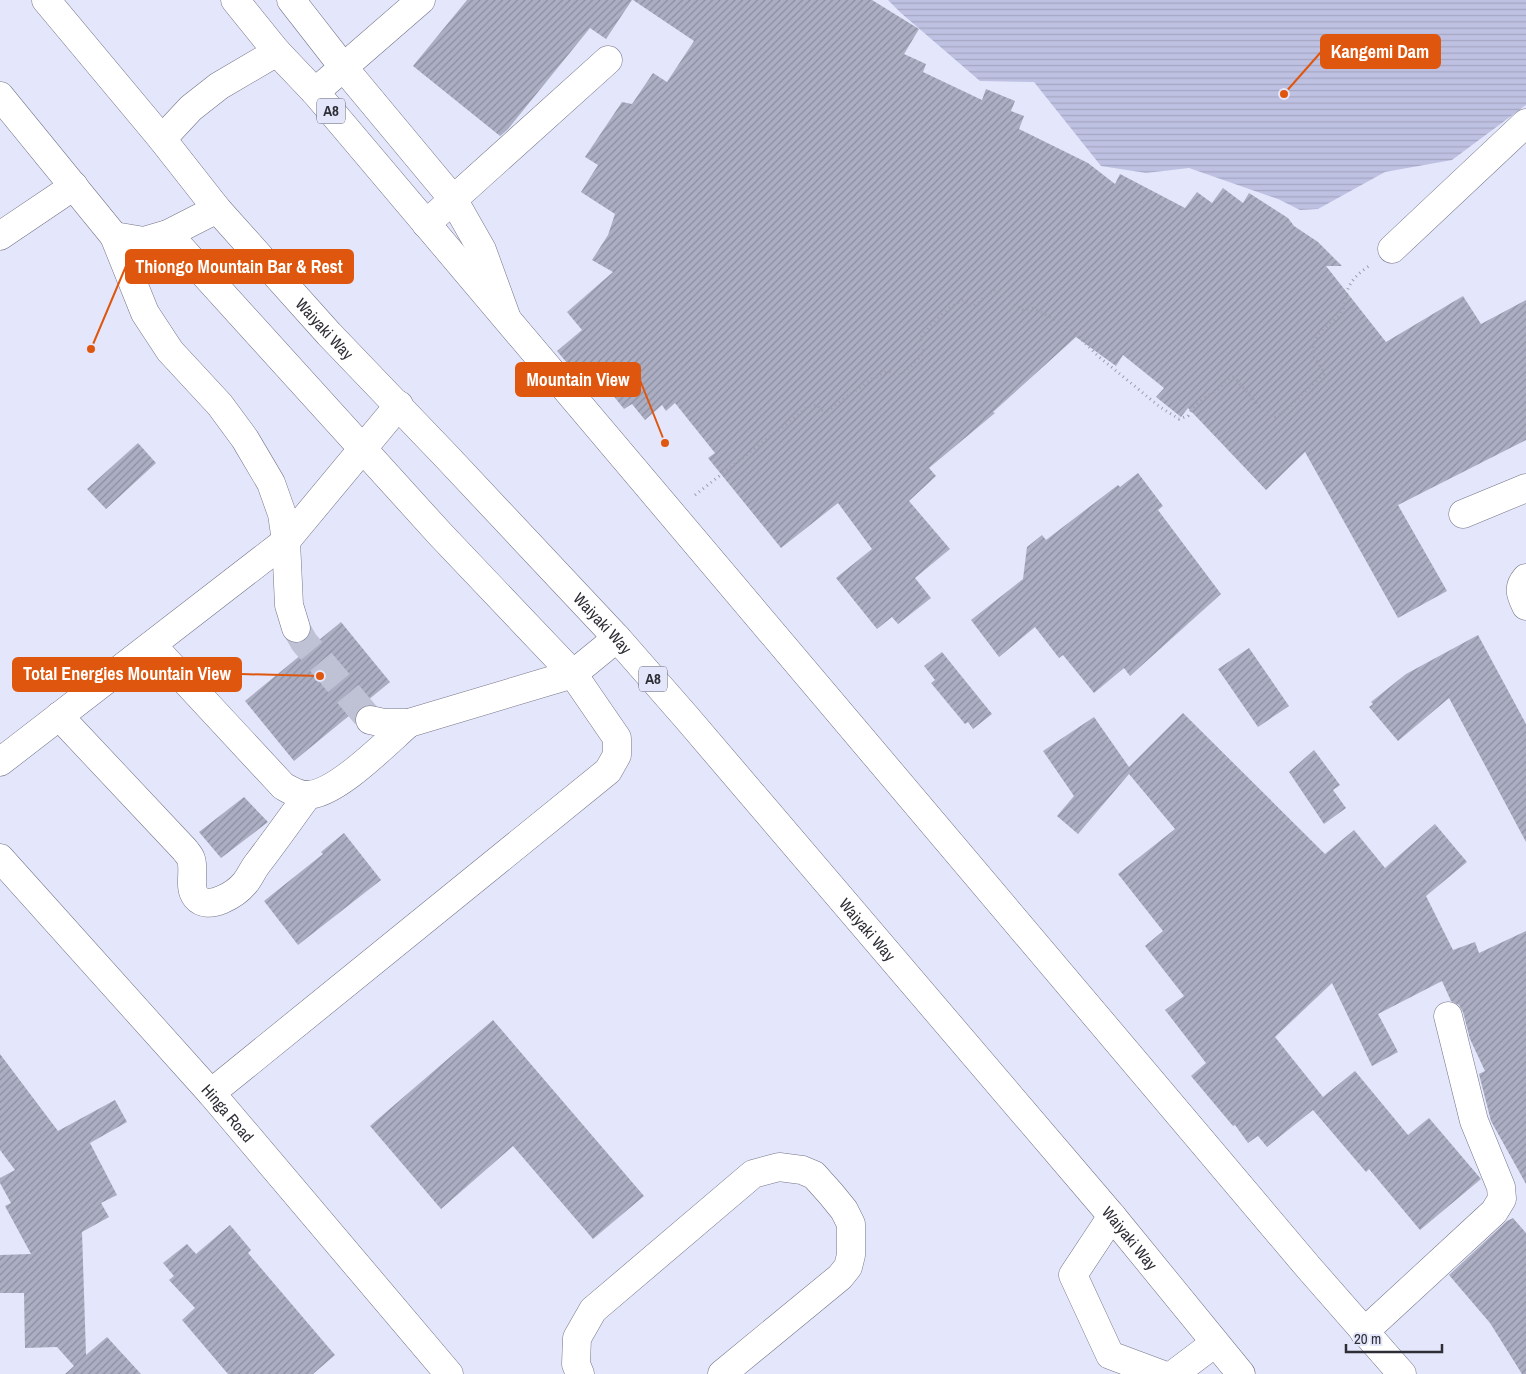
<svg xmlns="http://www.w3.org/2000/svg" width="1526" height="1374" viewBox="0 0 1526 1374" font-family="'Archivo Narrow',sans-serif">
  <defs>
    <pattern id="water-rules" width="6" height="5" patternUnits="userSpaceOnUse" patternTransform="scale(1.25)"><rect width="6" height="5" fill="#bec1e2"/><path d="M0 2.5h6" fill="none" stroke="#a4a6c2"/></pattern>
    <pattern id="building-hatch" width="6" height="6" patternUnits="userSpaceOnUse" patternTransform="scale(1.25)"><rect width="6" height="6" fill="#acaec3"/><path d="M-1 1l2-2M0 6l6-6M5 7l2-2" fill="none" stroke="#8c8e9f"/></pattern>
  </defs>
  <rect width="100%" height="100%" fill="#e4e6fb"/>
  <path fill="url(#water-rules)" d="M 888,0 L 1526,0 L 1526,105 L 1452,160 L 1385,172 L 1318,209 L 1300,210 L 1278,199 L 1189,168 L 1146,173 L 1101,166 L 1034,82 L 980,81 L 901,13 Z"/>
  <path fill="url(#building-hatch)" d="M 467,0 L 632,0 L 606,39 L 590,28 L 508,129 L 500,136 L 413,66 Z
    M 633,0 L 872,0 L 919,29 L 904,54 L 926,64 L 923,72 L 982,100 L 986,89 L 1015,101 L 1011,111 L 1024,116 L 1019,129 L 1088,163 L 1115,184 L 1120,174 L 1185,208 L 1197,192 L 1212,203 L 1223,188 L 1243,203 L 1249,193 L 1288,218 L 1294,226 L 1318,242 L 1342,266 L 1326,266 L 1386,342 L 1463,296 L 1481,324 L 1526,300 L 1526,440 L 1398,505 L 1447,591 L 1398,618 L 1305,452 L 1266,490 L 1188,408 L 1181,417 L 1156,397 L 1164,388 L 1123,355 L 1116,366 L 1076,337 L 993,412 L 995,413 L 929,468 L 936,476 L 909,501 L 950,549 L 915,578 L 931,598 L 898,624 L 892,617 L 877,629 L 836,578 L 872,549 L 838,503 L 781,548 L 708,458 L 715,453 L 675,403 L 666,411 L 662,405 L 645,420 L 632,404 L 624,409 L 595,373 L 583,382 L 557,351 L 582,330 L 567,312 L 613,272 L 592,260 L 608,235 L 615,214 L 581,192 L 598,165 L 585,157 L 622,102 L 632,104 L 653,73 L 667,82 L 694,41 Z
    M 138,443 L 156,463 L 106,509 L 87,489 Z
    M 1138,473 L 1163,506 L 1158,510 L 1221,594 L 1130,676 L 1124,668 L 1094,693 L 1063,655 L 1059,658 L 1035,627 L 999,657 L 971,620 L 1023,579 L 1027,547 L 1042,535 L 1046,540 L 1118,485 L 1120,487 Z
    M 341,622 L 390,682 L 294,761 L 245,701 Z
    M 1478,635 L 1526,724 L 1526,842 L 1449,698 L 1398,741 L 1369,707 L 1373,704 L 1371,702 L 1406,674 Z
    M 1249,648 L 1289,706 L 1258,727 L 1218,669 Z
    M 942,652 L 992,714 L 973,729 L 968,722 L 965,724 L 931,683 L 935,680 L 924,666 Z
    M 1183,713 L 1325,854 L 1354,830 L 1385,868 L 1435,824 L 1467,862 L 1426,896 L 1453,950 L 1475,942 L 1479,953 L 1526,931 L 1526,1184 L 1491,1121 L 1479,1074 L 1485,1071 L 1470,1039 L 1463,1012 L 1459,1005 L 1451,1001 L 1442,981 L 1378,1014 L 1398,1052 L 1372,1066 L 1332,983 L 1275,1037 L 1323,1097 L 1355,1071 L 1408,1135 L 1429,1118 L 1481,1179 L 1420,1230 L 1369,1169 L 1366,1172 L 1313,1110 L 1267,1147 L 1258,1136 L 1248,1143 L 1235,1125 L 1233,1126 L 1191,1076 L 1206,1063 L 1165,1010 L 1184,996 L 1145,946 L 1163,931 L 1118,874 L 1175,829 L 1129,774 L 1078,834 L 1057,816 L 1074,796 L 1043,751 L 1094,717 L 1129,767 Z
    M 1314,750 L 1340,785 L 1333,790 L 1346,808 L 1324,824 L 1289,772 Z
    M 244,797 L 268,822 L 221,858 L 199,832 Z
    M 344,833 L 381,880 L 298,945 L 264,901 L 323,854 L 321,852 Z
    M 493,1020 L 644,1196 L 593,1239 L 513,1146 L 441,1209 L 370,1126 Z
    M 0,1054 L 58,1131 L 115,1100 L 127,1122 L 90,1143 L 117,1195 L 101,1203 L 109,1217 L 82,1232 L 86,1355 L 107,1337 L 141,1374 L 65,1374 L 74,1366 L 57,1347 L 25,1348 L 24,1293 L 0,1293 L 0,1255 L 31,1254 L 5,1206 L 11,1203 L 0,1183 L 0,1178 L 15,1170 L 0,1150 Z
    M 1513,1218 L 1526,1233 L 1526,1374 L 1522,1374 L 1490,1323 L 1449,1275 L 1507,1221 Z
    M 230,1225 L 251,1250 L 248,1253 L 335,1355 L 313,1374 L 228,1374 L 182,1320 L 195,1308 L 169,1280 L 174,1276 L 163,1263 L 187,1244 L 196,1254 Z"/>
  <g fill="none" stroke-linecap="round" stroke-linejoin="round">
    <path stroke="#bfc1d4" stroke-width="28" stroke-dasharray="28 14" stroke-linecap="butt" d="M 296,628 L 304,642 L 370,720"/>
    <g stroke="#737487" stroke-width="29">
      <g id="minor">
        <path d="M 291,0 L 344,68 L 453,199 L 482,250 L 506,316"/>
        <path d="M 315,92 L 421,0"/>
        <path d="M 0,96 L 114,236 L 145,313 L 170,351 L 220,405 L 245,439 L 271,483 L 282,514 L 286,541 L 289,605 L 296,628"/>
        <path d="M 426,224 L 608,60"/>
        <path d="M 168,234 L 440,534 L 573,674 L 617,738 L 617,755 L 608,771 L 211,1093"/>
        <path d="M 0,236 L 74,186"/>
        <path d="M 114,236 L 144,241 L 168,234 L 217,209"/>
        <path d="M 1392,249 L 1526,123"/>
        <path d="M 1463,514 L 1526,488"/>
        <path d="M 1526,578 C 1517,588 1521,595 1526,606"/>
        <path d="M 152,645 L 283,786 C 290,790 298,795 307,795 C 336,795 387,742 409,723"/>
        <path d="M 59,716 L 185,850 C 187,853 190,856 191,859 C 195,871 188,887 196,897 C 208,912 236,894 245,883 C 250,877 253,869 258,863 C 275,841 291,818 308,795"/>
        <path d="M 370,720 L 384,723 L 409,723 L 573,674 L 617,638"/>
        <path d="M 0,762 L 286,541 L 399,405"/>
        <path id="s1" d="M 0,858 L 211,1093 L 449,1374"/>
        <path d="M 1112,1216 L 1073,1275 L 1110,1355 L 1161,1374"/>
        <path d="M 1364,1332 L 1494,1212 L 1502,1199 L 1501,1187 L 1474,1121 L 1448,1016"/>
        <path d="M 580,1374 L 576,1364 L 577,1338 L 593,1310 L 753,1174 L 779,1167 L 802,1170 L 814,1175 L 831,1194 L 844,1210 L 851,1224 L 851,1255 L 848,1267 L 840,1277 L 722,1374"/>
        <path d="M 1174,1374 L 1215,1343"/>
      </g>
    </g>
    <g stroke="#737487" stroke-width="29">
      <g id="highway">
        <path id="s2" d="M 46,0 L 162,139 L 217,209 L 329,334 L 447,457 L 617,638 L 687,718 L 1112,1216 L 1241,1374"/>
        <path d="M 235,0 L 277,52 L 315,92 L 1309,1268 L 1402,1374"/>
        <path d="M 162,139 L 191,108 L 219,86 L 277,52"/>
      </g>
    </g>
    <path stroke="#9c9dad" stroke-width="3" stroke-dasharray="1 4" stroke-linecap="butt" d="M 695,495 L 809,406 L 817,405 L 821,410 L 827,411 L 872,379 L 887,371 L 899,375 C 909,369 921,359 924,348 L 920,339 C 927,327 949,306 961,301 L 964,300 L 971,306 L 974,306 L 994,290 L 997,290 L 1014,305 L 1023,310 L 1033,308 L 1069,327 L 1098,356 L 1160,407 L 1179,419 L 1188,416 C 1194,403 1207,397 1218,389 C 1224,384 1227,378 1234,377 L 1265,413 L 1273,418 L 1281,414 L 1324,374 C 1322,366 1312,359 1313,350 C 1314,332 1330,326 1340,314 C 1346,306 1345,297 1348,289 C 1352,279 1360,272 1369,266"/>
    <use href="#minor" stroke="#fff" stroke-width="28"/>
    <use href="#highway" stroke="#fff" stroke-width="28"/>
  </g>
  <g text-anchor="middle" stroke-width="5" stroke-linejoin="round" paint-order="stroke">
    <g fill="#e4e6fb" stroke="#646571" stroke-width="1">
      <rect x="317" y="98.5" width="28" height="25" rx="4"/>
      <rect x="639" y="666.5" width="28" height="25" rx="4"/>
    </g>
    <g font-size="15" font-weight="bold" fill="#2d2e36">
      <text x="331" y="116">A8</text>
      <text x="653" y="684">A8</text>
    </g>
    <g font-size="16" fill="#2d2e36" stroke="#e4e6fb">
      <text dy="6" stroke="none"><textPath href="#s2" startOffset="431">Waiyaki Way</textPath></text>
      <text dy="6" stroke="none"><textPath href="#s2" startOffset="836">Waiyaki Way</textPath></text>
      <text dy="6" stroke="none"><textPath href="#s2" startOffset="1241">Waiyaki Way</textPath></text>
      <text dy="6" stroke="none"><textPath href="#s1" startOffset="342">Hinga Road</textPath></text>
      <text dy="6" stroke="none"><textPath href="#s2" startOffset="1646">Waiyaki Way</textPath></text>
    </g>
  </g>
  <path fill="none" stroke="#df570e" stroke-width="2" d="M1284 94L1321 52M91 349L126 266M665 443L640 380M320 676L241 674"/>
  <g fill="#df570e" stroke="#e4e6fb" stroke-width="2">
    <circle cx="1284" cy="94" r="5"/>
    <circle cx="91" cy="349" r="5"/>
    <circle cx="665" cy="443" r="5"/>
    <circle cx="320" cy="676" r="5"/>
  </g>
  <g fill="#df570e" stroke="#df570e" stroke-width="2">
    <rect x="1321" y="35" width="119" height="33" rx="5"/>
    <rect x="126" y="250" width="227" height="33" rx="5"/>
    <rect x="516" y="363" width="124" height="33" rx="5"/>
    <rect x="13" y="658" width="228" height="33" rx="5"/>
  </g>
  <g font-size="18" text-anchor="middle" font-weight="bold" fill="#fff">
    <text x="1380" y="58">Kangemi Dam</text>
    <text x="239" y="273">Thiongo Mountain Bar &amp; Rest</text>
    <text x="578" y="386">Mountain View</text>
    <text x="127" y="680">Total Energies Mountain View</text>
  </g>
  <path d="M1346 1344v8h96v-8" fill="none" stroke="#2d2e36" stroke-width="2.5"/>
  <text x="1354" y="1344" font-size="15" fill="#2d2e36" stroke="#e4e6fb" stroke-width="4" paint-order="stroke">20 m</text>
</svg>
